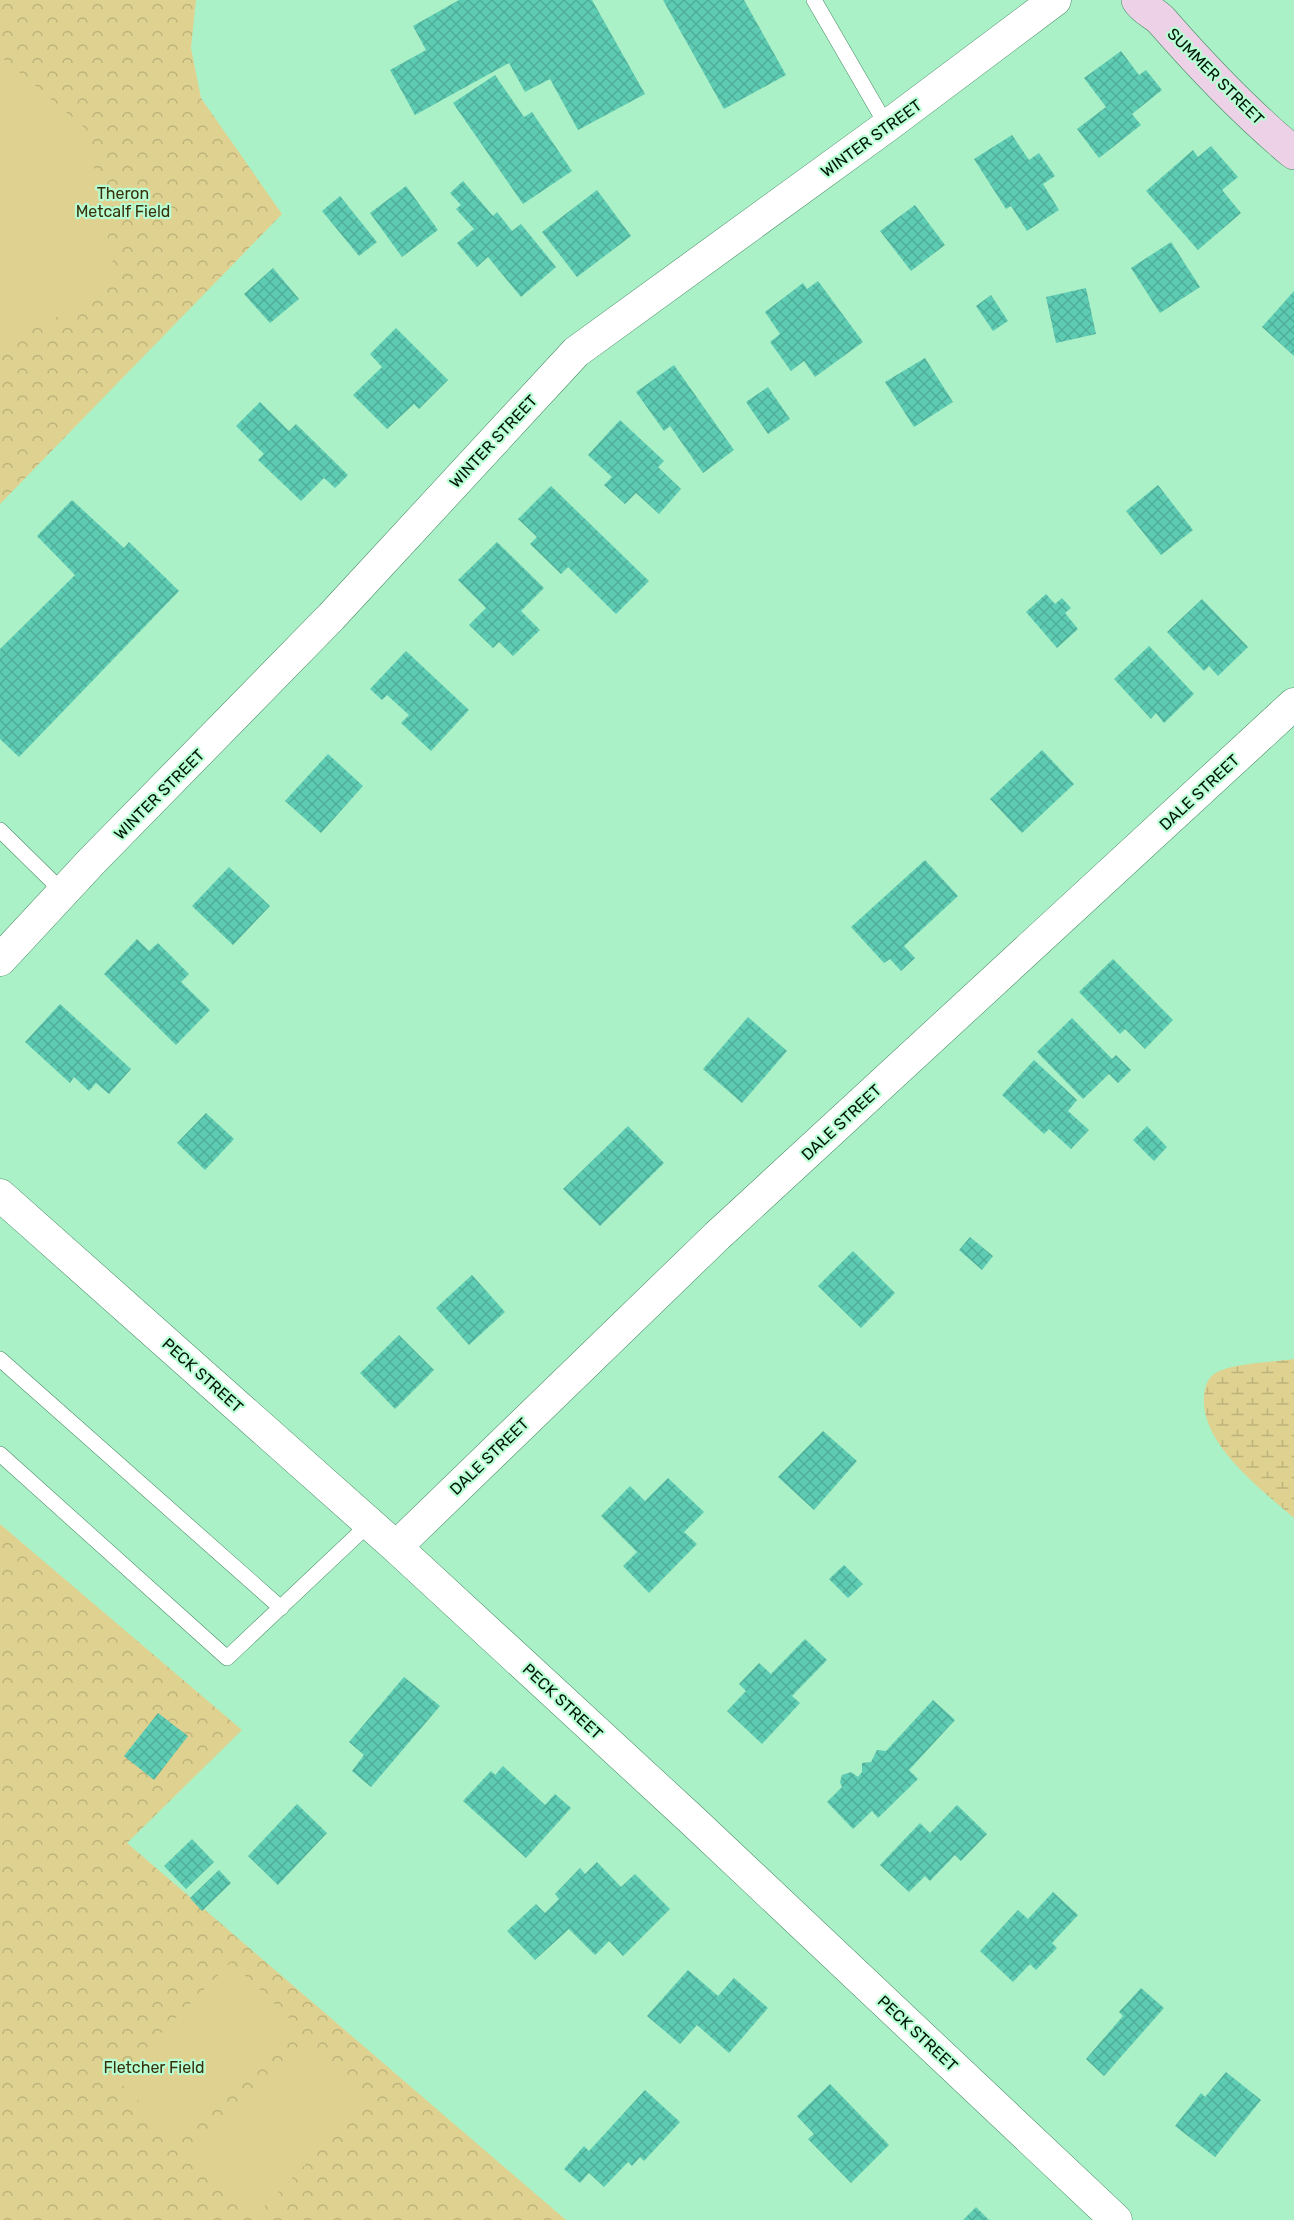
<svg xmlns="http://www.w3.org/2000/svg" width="1294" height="2220" viewBox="0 0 1294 2220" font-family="Rubik,sans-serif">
  <defs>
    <pattern id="forest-crowns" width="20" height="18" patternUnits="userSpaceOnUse" patternTransform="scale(1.5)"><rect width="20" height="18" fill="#dfd190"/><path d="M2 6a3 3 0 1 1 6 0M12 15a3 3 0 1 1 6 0" fill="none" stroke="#beb37b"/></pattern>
    <pattern id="wetland-marsh" width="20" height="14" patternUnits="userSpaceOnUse" patternTransform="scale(1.5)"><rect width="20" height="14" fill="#dfd190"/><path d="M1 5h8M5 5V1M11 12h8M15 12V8" fill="none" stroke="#beb37b"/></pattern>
    <pattern id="building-cross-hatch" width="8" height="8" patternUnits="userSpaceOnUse" patternTransform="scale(1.5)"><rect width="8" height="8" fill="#5ecbb3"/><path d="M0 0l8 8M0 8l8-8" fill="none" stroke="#50ae98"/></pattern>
  </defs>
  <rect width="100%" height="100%" fill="#abf1c7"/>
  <path fill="url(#forest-crowns)" d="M 0,0 L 196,0 L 191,48 L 201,98 L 282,214 L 0,504 Z
    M 0,1524 L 242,1730 L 127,1843 L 566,2220 L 0,2220 Z"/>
  <path fill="url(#wetland-marsh)" d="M 1294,1359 L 1294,1518 C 1261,1489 1200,1444 1204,1396 C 1205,1388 1206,1381 1213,1375 C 1226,1363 1275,1362 1294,1359 Z"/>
  <path fill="#dfd190" d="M 0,56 L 86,129 L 117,283 L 46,323 L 0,342 Z
    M 231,1962 L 294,2023 L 179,2140 L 116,2079 Z
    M 306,2038 L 369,2100 L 254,2217 L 191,2155 Z"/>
  <path fill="url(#building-cross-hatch)" d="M 459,0 L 592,0 L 645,94 L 578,130 L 550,79 L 525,92 L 509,63 L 415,115 L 390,70 L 426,50 L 413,26 Z
    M 663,0 L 744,0 L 786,75 L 724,109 Z
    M 1121,51 L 1139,75 L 1146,70 L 1162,90 L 1132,114 L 1141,125 L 1099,158 L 1077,129 L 1106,107 L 1084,78 Z
    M 495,75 L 524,117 L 532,112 L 572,171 L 523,204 L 453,103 Z
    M 1012,135 L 1029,160 L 1039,153 L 1055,176 L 1043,184 L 1059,210 L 1027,231 L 1011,206 L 1006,209 L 974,159 Z
    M 1211,146 L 1238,177 L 1222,190 L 1241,213 L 1198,250 L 1146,191 L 1193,150 L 1198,157 Z
    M 463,181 L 493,216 L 497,212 L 512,231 L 521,224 L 556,267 L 521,297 L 488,257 L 477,267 L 457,243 L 474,229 L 456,209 L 461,205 L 450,193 Z
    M 406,186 L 438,230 L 402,257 L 370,213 Z
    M 597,190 L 631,236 L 577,277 L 542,232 Z
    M 340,196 L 377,242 L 359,256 L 322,211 Z
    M 915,205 L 945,245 L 911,271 L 880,231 Z
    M 1171,242 L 1200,287 L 1160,313 L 1131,268 Z
    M 273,268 L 299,299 L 270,323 L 244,294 Z
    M 818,281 L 863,342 L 815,377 L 804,361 L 791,371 L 770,342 L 780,334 L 765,312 L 803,283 L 807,289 Z
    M 1086,288 L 1096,334 L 1056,343 L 1046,297 Z
    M 1294,291 L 1294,356 L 1262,327 Z
    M 991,295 L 1008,321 L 993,331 L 976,306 Z
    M 396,328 L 448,380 L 419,409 L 414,404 L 387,429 L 353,395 L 382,367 L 370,354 Z
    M 925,358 L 953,402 L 914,427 L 885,382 Z
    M 674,365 L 734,450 L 703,473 L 670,426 L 664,431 L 636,392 Z
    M 768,387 L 790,419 L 768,434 L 746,402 Z
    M 260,402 L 289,431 L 296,424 L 348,475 L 335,488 L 324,478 L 301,501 L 258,460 L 264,454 L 236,426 Z
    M 620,420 L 664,461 L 658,467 L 681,489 L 659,514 L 636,493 L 625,504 L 604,485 L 612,477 L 588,455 Z
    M 1158,485 L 1193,530 L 1161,555 L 1126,511 Z
    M 551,486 L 649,581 L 616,614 L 568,567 L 561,574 L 530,544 L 537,537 L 518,519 Z
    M 72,500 L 124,548 L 129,542 L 179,591 L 19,757 L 0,739 L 0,649 L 75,575 L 37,536 Z
    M 497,542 L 544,588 L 521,611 L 540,630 L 513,656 L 499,642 L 493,648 L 469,625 L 486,608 L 458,580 Z
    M 1046,594 L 1055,604 L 1062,598 L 1071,608 L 1065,613 L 1078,629 L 1057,648 L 1026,612 Z
    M 1202,599 L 1248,647 L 1218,676 L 1209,666 L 1204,671 L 1167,632 Z
    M 1149,646 L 1194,694 L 1164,723 L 1156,713 L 1151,719 L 1114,679 Z
    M 406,651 L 469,710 L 431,751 L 401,723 L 409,715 L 387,695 L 382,700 L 370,689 Z
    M 1042,750 L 1074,784 L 1022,833 L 990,799 Z
    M 328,754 L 363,786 L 321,833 L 285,801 Z
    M 925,860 L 958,896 L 904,946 L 915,958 L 901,971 L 890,959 L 884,963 L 851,927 Z
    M 229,867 L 270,906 L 233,945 L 192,906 Z
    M 137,939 L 149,951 L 158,943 L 189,974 L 181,982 L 210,1010 L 176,1045 L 104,974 Z
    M 1113,959 L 1173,1020 L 1145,1049 L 1125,1029 L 1120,1034 L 1079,992 Z
    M 60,1004 L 131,1069 L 109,1094 L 96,1083 L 89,1091 L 74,1077 L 70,1083 L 25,1042 Z
    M 748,1017 L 787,1051 L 742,1103 L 703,1069 Z
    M 1072,1018 L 1112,1059 L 1116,1055 L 1131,1070 L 1118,1083 L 1109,1074 L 1083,1099 L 1037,1052 Z
    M 1034,1060 L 1077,1100 L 1068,1111 L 1089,1130 L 1071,1149 L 1049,1129 L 1044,1134 L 1002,1095 Z
    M 206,1113 L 234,1139 L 205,1170 L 177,1143 Z
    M 628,1126 L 664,1163 L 600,1226 L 563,1189 Z
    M 1147,1126 L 1167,1147 L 1154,1161 L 1133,1140 Z
    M 970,1237 L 993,1256 L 982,1270 L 959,1250 Z
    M 853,1251 L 895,1293 L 861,1328 L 818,1286 Z
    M 472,1275 L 505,1312 L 469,1345 L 436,1308 Z
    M 399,1335 L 434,1370 L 395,1409 L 360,1373 Z
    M 823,1431 L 857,1461 L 814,1510 L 778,1477 Z
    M 668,1478 L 704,1512 L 684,1532 L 697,1544 L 649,1593 L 623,1566 L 637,1552 L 601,1516 L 630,1486 L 645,1501 Z
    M 844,1565 L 863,1584 L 848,1598 L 829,1579 Z
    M 805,1639 L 827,1660 L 792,1696 L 800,1703 L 762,1744 L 727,1711 L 746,1691 L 739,1684 L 759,1663 L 771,1674 Z
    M 404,1677 L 440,1706 L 371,1787 L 352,1771 L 364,1755 L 349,1742 Z
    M 933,1700 L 955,1720 L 909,1770 L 918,1779 L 878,1818 L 872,1811 L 853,1829 L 827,1802 L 842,1787 L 840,1782 L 842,1775 L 851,1772 L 858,1777 L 862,1772 L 862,1763 L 871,1762 L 877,1750 L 886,1751 Z
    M 158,1713 L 188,1736 L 154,1780 L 124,1756 Z
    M 503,1766 L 545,1805 L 555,1794 L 571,1808 L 526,1858 L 463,1801 L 491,1771 L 495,1775 Z
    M 297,1804 L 327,1833 L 278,1885 L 248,1856 Z
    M 957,1805 L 987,1834 L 961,1861 L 955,1855 L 930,1881 L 925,1876 L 909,1892 L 880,1865 L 920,1823 L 930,1833 Z
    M 192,1839 L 214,1862 L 186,1889 L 164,1866 Z
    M 597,1862 L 621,1887 L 635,1874 L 670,1909 L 623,1956 L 609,1941 L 595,1955 L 569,1929 L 535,1960 L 507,1931 L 536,1904 L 545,1913 L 559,1899 L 555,1894 L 580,1868 L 585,1874 Z
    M 219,1870 L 231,1883 L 202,1911 L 190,1898 Z
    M 1053,1892 L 1078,1915 L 1052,1943 L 1057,1948 L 1036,1970 L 1030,1964 L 1013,1982 L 980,1951 L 1018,1910 L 1028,1919 Z
    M 688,1970 L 718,1996 L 734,1978 L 768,2008 L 729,2053 L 697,2025 L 680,2044 L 647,2016 Z
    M 1141,1988 L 1164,2008 L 1104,2076 L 1086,2059 L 1123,2016 L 1119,2012 Z
    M 1226,2072 L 1261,2100 L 1215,2157 L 1175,2126 L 1201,2093 L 1205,2097 Z
    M 830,2084 L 889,2145 L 851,2183 L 808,2139 L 814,2134 L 797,2116 Z
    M 645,2090 L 680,2122 L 644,2161 L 640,2157 L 632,2166 L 628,2162 L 604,2187 L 589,2173 L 580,2183 L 564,2169 L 584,2146 L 589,2151 Z
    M 976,2207 L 989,2220 L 963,2220 Z"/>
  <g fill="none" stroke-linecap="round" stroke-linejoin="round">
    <g stroke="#458963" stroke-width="16">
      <path id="service" d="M 814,0 L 887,126
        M 0,830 L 63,892
        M 0,1359 L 281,1608
        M 0,1454 L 227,1658 L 370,1523"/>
    </g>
    <g stroke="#458963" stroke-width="33">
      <path id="minor" d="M 0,960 L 92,861 L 331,617 L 576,352 L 887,126 L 1055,0
        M 0,1195 L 396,1547 L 692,1820 L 1116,2220
        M 396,1547 L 717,1236 L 1294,704"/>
    </g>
    <g stroke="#458963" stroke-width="34">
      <path id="secondary" d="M 1138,0 C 1144,10 1155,13 1162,21 C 1203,68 1246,113 1294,153"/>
    </g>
    <use href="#service" stroke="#fff" stroke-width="15"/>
    <use href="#minor" stroke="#fff" stroke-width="32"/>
    <use href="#secondary" stroke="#edd1e6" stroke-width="33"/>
  </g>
  <g text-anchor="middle" stroke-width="4.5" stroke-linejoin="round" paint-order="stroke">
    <g font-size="16" fill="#001608" stroke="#b8ffd4">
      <text transform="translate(1216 76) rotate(45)" y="6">SUMMER STREET</text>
      <text transform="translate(871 138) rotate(-36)" y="6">WINTER STREET</text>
      <text transform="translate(493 441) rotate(-47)" y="6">WINTER STREET</text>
      <text transform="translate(1199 792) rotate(-43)" y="6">DALE STREET</text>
      <text transform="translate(159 794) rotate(-45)" y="6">WINTER STREET</text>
      <text transform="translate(841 1122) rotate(-43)" y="6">DALE STREET</text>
      <text transform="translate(203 1375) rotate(42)" y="6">PECK STREET</text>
      <text transform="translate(489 1456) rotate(-44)" y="6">DALE STREET</text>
      <text transform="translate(563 1701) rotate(43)" y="6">PECK STREET</text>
      <text transform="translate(918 2033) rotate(43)" y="6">PECK STREET</text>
    </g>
    <g font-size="16" fill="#38310b" stroke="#b8ffd4">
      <text x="123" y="199">Theron<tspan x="123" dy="18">Metcalf Field</tspan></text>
      <text x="154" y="2073">Fletcher Field</text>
    </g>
  </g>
</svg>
